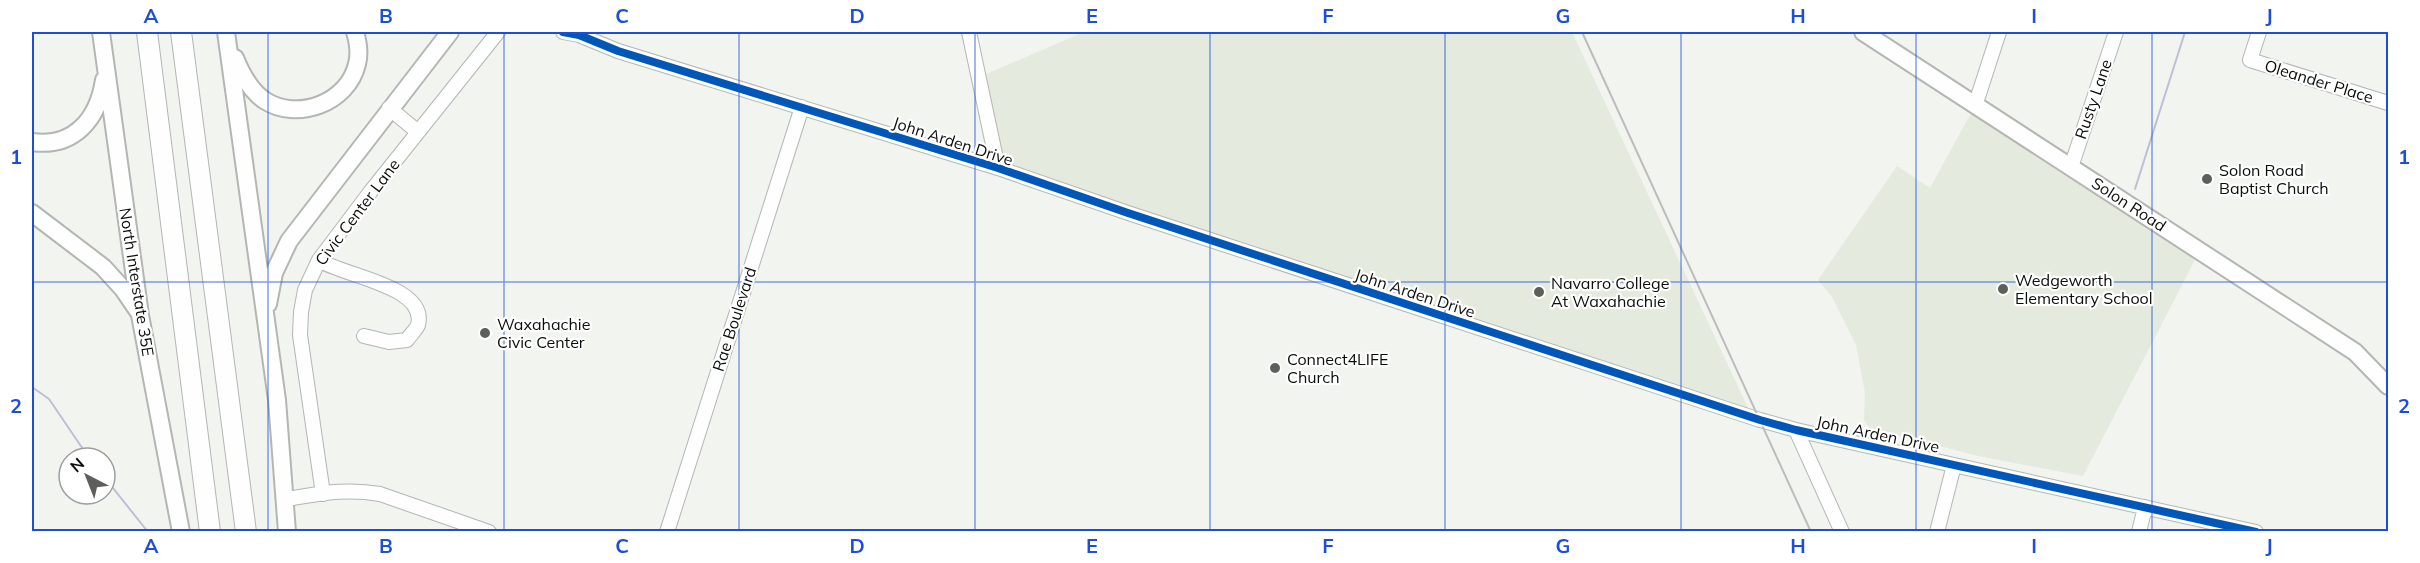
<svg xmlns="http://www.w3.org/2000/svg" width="2420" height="563" viewBox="0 0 2420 563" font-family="Mulish,sans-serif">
  <rect width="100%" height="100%" fill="#f2f5ef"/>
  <path fill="#e4eadd" d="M 1084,32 L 1572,32 L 1750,412 L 1019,172 L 1006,161 L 1002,154 L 986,74 Z
    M 1971,113 L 2196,258 L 2083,476 L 1978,456 L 1870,428 L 1864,421 L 1865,393 L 1856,345 L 1832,297 L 1818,280 L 1897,166 L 1930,188 Z"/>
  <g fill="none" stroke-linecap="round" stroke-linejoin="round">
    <path stroke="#bebed6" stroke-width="2" d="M 2135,189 L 2185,32
      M 32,387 L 49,399 L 89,458
      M 105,478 L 148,532"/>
    <g stroke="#b4b6b2" stroke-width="16">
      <path id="minor" d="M 563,32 L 579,35 L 618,51 L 998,168 L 1128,213 L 1760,420 L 1796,430 L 2256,532
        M 969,32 L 998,168
        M 2259,32 L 2250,60 L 2388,103
        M 1975,106 L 1999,32
        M 389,108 L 418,132
        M 2071,167 L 2116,32
        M 319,260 C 343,276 428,286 418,325 C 416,330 410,335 407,340 L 389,342 L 364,336
        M 1796,430 L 1842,532
        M 323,494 L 300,335 L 301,312 L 305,290 L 319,260 L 371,191 L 498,32
        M 286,499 C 320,494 344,488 380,494 L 489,532
        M 667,532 L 802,107
        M 1937,532 L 1954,465
        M 2139,532 L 2145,507"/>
    </g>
    <g stroke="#b4b6b2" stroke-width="20">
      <path id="major" d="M 101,32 L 140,315 L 181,532
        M 226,32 L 277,400 L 287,532
        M 1863,32 L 2355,352 L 2388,386
        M 235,58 C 241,73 250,90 264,100 C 297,122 348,103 357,64 C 360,53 358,42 355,32
        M 32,142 C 74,148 98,119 104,80
        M 32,213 L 103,267 L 123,289 L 138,311
        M 268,304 L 274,273 L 289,241 L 450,32"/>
    </g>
    <g stroke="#b4b6b2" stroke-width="22">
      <path id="highway" d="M 147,32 L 210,532
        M 181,32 L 246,532"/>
    </g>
    <use href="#minor" stroke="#fdfefd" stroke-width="14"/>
    <use href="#major" stroke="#fdfefd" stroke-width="16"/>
    <use href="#highway" stroke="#fdfefd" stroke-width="20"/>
    <path stroke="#bcbcbb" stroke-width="2" d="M 1582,32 L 1811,532"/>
    <g stroke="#fff" stroke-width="11">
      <path id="cycleway" d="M 563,32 L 579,35 L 618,51 L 998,168 L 1128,213 L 1760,420 L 1796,430 L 2256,532"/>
    </g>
    <use href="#cycleway" stroke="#0057b8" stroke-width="8"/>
  </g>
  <path fill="none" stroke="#1d4ed8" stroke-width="1.5" stroke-opacity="0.55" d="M 268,32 L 268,532M 504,32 L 504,532M 739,32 L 739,532M 975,32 L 975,532M 1210,32 L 1210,532M 1445,32 L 1445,532M 1681,32 L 1681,532M 1916,32 L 1916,532M 2152,32 L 2152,532M 32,282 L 2388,282"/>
  <g fill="#5c5f5a" stroke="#fff" stroke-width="2">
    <circle cx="2207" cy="179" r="6"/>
    <circle cx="2003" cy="289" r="6"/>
    <circle cx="1539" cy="292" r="6"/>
    <circle cx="485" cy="333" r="6"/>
    <circle cx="1275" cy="368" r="6"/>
  </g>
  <g text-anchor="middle" stroke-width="4.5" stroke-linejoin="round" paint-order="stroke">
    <g font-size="16" fill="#0c0e0a" stroke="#fff">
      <text transform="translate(2319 81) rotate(17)" y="6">Oleander Place</text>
      <text transform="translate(2093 99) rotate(-71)" y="6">Rusty Lane</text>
      <text transform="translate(953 141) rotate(18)" y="6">John Arden Drive</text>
      <text transform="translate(2129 204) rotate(33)" y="6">Solon Road</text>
      <text transform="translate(357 212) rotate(-53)" y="6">Civic Center Lane</text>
      <text transform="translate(137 282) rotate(81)" y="6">North Interstate 35E</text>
      <text transform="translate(1415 293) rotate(18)" y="6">John Arden Drive</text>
      <text transform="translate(734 319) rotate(-72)" y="6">Rae Boulevard</text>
      <text transform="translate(1878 434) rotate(12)" y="6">John Arden Drive</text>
    </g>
    <g font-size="16" fill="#0c0e0a" stroke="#fff" text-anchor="start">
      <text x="2219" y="176">Solon Road<tspan x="2219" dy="18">Baptist Church</tspan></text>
      <text x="2015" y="286">Wedgeworth<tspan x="2015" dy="18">Elementary School</tspan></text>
      <text x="1551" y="289">Navarro College<tspan x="1551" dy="18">At Waxahachie</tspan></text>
      <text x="497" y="330">Waxahachie<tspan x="497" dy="18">Civic Center</tspan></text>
      <text x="1287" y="365">Connect4LIFE<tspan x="1287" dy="18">Church</tspan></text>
    </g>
  </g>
  <rect width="2420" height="563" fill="none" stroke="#ffffff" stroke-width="66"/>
  <g transform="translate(87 476) rotate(318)"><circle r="28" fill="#ffffff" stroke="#9e9f9d" stroke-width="1.5"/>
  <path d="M0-4.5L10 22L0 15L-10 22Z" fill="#5c5f5a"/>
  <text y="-9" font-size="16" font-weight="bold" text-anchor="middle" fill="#0c0e0a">N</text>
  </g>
  <rect x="33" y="33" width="2354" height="497" fill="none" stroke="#1d4ed8" stroke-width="2"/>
  <g font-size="20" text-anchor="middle" font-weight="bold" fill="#1d4ed8">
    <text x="151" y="23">A</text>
    <text x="386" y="23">B</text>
    <text x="622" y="23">C</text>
    <text x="857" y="23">D</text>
    <text x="1092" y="23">E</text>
    <text x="1328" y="23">F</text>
    <text x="1563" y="23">G</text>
    <text x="1798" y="23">H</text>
    <text x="2034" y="23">I</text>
    <text x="2269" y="23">J</text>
    <text x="16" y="164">1</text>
    <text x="2404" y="164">1</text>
    <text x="16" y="413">2</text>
    <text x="2404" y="413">2</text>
    <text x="151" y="553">A</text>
    <text x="386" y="553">B</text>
    <text x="622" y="553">C</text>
    <text x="857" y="553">D</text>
    <text x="1092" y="553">E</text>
    <text x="1328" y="553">F</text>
    <text x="1563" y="553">G</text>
    <text x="1798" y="553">H</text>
    <text x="2034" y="553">I</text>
    <text x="2269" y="553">J</text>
  </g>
</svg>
